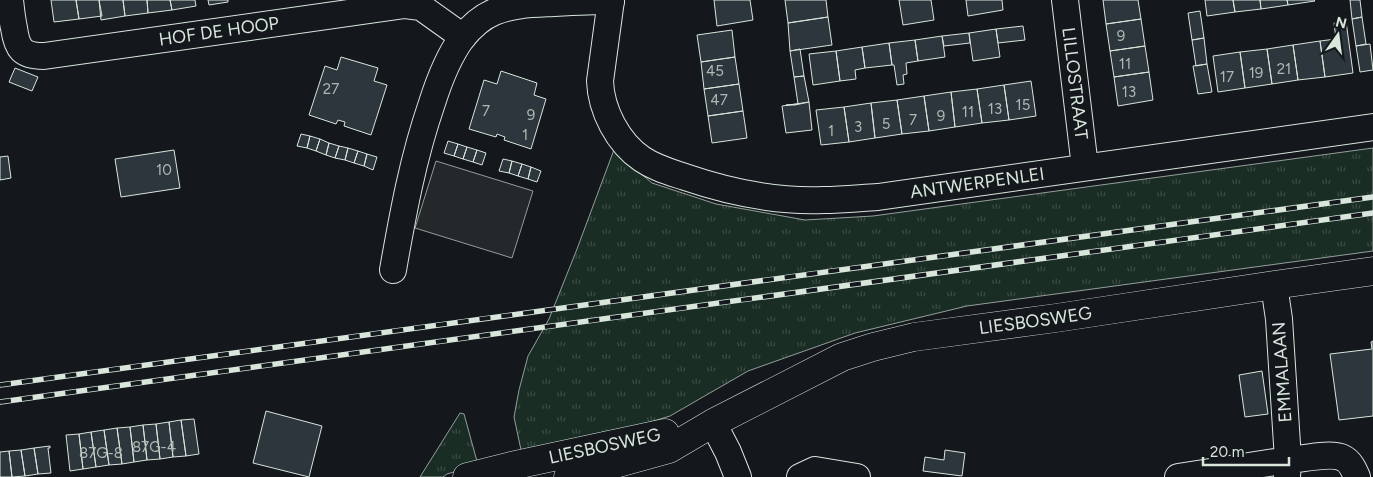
<svg xmlns="http://www.w3.org/2000/svg" width="1373" height="477" viewBox="0 0 1373 477" font-family="Figtree,sans-serif">
  <defs>
    <pattern id="grass-tufts" width="24" height="20" patternUnits="userSpaceOnUse" patternTransform="scale(1.25)"><rect width="24" height="20" fill="#1a2d24"/><path d="M3 7l-1-3M5 7V3M7 7l1-3M15 17l-1-3M17 17v-4M19 17l1-3" fill="none" stroke="#3b4b43"/></pattern>
  </defs>
  <rect width="100%" height="100%" fill="#14181c"/>
  <path fill="url(#grass-tufts)" stroke="#939e99" d="M 615,147 L 619,155 L 652,183 L 716,204 L 805,220 L 873,216 L 1373,148 L 1373,251 L 967,306 L 855,333 L 748,371 L 670,416 L 621,431 L 563,446 L 521,450 L 514,417 L 519,390 L 528,356 L 549,319 L 577,249 Z
    M 460,413 L 464,414 L 478,465 L 447,474 L 443,477 L 420,477 Z"/>
  <path fill="#24282b" stroke="#939e99" d="M 436,161 L 533,191 L 512,258 L 415,228 Z"/>
  <path fill="#2c363c" stroke="#d8e6dc" d="M 51,0 L 76,0 L 79,19 L 54,22 Z
    M 76,0 L 99,0 L 102,16 L 79,19 Z
    M 99,0 L 123,0 L 125,16 L 101,20 Z
    M 123,0 L 147,0 L 148,13 L 125,16 Z
    M 147,0 L 170,0 L 172,10 L 148,13 Z
    M 170,0 L 195,0 L 196,6 L 172,10 Z
    M 208,0 L 228,0 L 228,2 L 209,5 Z
    M 714,0 L 750,0 L 753,20 L 717,26 Z
    M 785,0 L 826,0 L 828,17 L 788,23 Z
    M 899,0 L 931,0 L 934,20 L 903,25 Z
    M 966,0 L 1002,0 L 1003,10 L 968,16 Z
    M 1103,0 L 1138,0 L 1141,19 L 1106,24 Z
    M 1205,0 L 1233,0 L 1235,12 L 1207,16 Z
    M 1233,0 L 1260,0 L 1261,9 L 1235,12 Z
    M 1260,0 L 1287,0 L 1288,5 L 1261,9 Z
    M 1287,0 L 1314,0 L 1315,1 L 1288,5 Z
    M 1350,0 L 1360,0 L 1362,17 L 1352,19 Z
    M 1200,11 L 1204,38 L 1192,40 L 1188,13 Z
    M 828,17 L 832,45 L 790,51 L 788,23 Z
    M 1362,17 L 1366,44 L 1356,46 L 1352,19 Z
    M 1141,19 L 1145,46 L 1110,51 L 1106,24 Z
    M 1346,21 L 1353,73 L 1325,77 L 1320,41 L 1336,39 L 1334,23 Z
    M 1023,26 L 1025,40 L 998,43 L 996,29 Z
    M 996,29 L 1000,57 L 973,61 L 969,33 Z
    M 732,30 L 735,57 L 701,62 L 697,35 Z
    M 969,33 L 970,43 L 944,46 L 942,36 Z
    M 942,36 L 945,57 L 918,61 L 915,40 Z
    M 1204,38 L 1207,64 L 1196,66 L 1192,40 Z
    M 915,40 L 918,61 L 906,63 L 907,74 L 903,75 L 904,84 L 897,85 L 894,65 L 892,65 L 889,43 Z
    M 1320,41 L 1325,77 L 1298,80 L 1293,45 Z
    M 889,43 L 892,65 L 865,68 L 862,47 Z
    M 1370,44 L 1373,70 L 1360,72 L 1356,46 Z
    M 1293,45 L 1298,80 L 1272,84 L 1267,49 Z
    M 1145,46 L 1149,72 L 1114,77 L 1110,51 Z
    M 862,47 L 865,68 L 855,70 L 856,79 L 840,81 L 836,51 Z
    M 800,49 L 804,76 L 794,77 L 790,51 Z
    M 1267,49 L 1272,84 L 1245,88 L 1240,52 Z
    M 836,51 L 840,81 L 813,85 L 809,54 Z
    M 1240,52 L 1245,88 L 1218,92 L 1213,56 Z
    M 341,57 L 378,68 L 374,81 L 387,85 L 371,135 L 344,126 L 345,122 L 338,120 L 336,124 L 309,115 L 325,66 L 337,70 Z
    M 735,57 L 739,84 L 704,89 L 701,62 Z
    M 1207,64 L 1212,92 L 1198,94 L 1193,66 Z
    M 15,68 L 38,77 L 32,91 L 9,82 Z
    M 501,71 L 537,83 L 534,95 L 546,99 L 531,149 L 504,140 L 505,137 L 497,134 L 496,137 L 469,129 L 484,80 L 497,84 Z
    M 1149,72 L 1153,100 L 1118,106 L 1114,77 Z
    M 804,76 L 809,102 L 795,105 L 786,105 L 798,104 L 794,77 Z
    M 1031,81 L 1036,116 L 1009,120 L 1004,85 Z
    M 739,84 L 743,111 L 708,116 L 704,89 Z
    M 1004,85 L 1009,120 L 982,123 L 977,89 Z
    M 977,89 L 982,123 L 955,127 L 951,92 Z
    M 951,92 L 955,127 L 929,131 L 924,96 Z
    M 924,96 L 929,131 L 902,134 L 897,100 Z
    M 897,100 L 902,134 L 875,138 L 871,103 Z
    M 809,102 L 812,130 L 786,133 L 782,106 Z
    M 871,103 L 875,138 L 849,142 L 844,107 Z
    M 844,107 L 849,142 L 821,145 L 816,110 Z
    M 743,111 L 747,138 L 712,143 L 708,116 Z
    M 301,134 L 310,136 L 307,148 L 297,146 Z
    M 310,136 L 320,139 L 316,151 L 307,148 Z
    M 320,139 L 329,143 L 326,155 L 316,151 Z
    M 448,141 L 458,144 L 454,156 L 444,153 Z
    M 329,143 L 339,146 L 335,158 L 326,155 Z
    M 458,144 L 467,147 L 463,159 L 454,156 Z
    M 339,146 L 348,148 L 345,160 L 335,158 Z
    M 467,147 L 477,150 L 473,162 L 463,159 Z
    M 348,148 L 358,151 L 354,163 L 345,160 Z
    M 174,150 L 180,188 L 121,197 L 115,159 Z
    M 477,150 L 486,153 L 482,165 L 473,162 Z
    M 358,151 L 367,154 L 364,166 L 354,163 Z
    M 367,154 L 377,157 L 373,170 L 364,166 Z
    M 8,156 L 11,178 L 0,180 L 0,157 Z
    M 503,159 L 512,161 L 509,173 L 499,171 Z
    M 512,161 L 522,164 L 518,176 L 509,173 Z
    M 522,164 L 531,167 L 528,179 L 518,176 Z
    M 531,167 L 541,171 L 537,182 L 528,179 Z
    M 1373,341 L 1373,416 L 1339,420 L 1330,354 L 1372,349 L 1371,342 Z
    M 1262,371 L 1268,414 L 1245,417 L 1239,375 Z
    M 266,411 L 322,426 L 309,477 L 253,463 Z
    M 194,419 L 199,454 L 186,456 L 181,420 Z
    M 181,420 L 186,456 L 173,457 L 169,422 Z
    M 169,422 L 173,457 L 160,459 L 156,424 Z
    M 156,424 L 160,459 L 147,460 L 143,425 Z
    M 143,425 L 147,460 L 134,462 L 130,427 Z
    M 130,427 L 134,462 L 122,464 L 117,428 Z
    M 117,428 L 122,464 L 109,465 L 104,430 Z
    M 104,430 L 109,465 L 96,467 L 91,432 Z
    M 91,432 L 96,467 L 83,469 L 79,434 Z
    M 79,434 L 83,469 L 70,471 L 66,435 Z
    M 50,446 L 50,448 L 48,448 L 51,473 L 38,474 L 34,448 Z
    M 34,448 L 38,474 L 25,476 L 21,450 Z
    M 21,450 L 25,476 L 12,477 L 9,451 Z
    M 945,450 L 965,453 L 962,476 L 923,471 L 925,457 L 944,460 Z
    M 9,451 L 12,477 L 0,477 L 0,452 Z"/>
  <g fill="none" stroke-linecap="round" stroke-linejoin="round">
    <g stroke="#d8e6dc" stroke-width="28">
      <g id="street">
        <path id="s1" d="M 10,0 C 11,9 12,19 14,28 C 17,49 22,56 44,56 L 405,5 L 421,7 L 463,37"/>
        <path id="s2" d="M 611,0 L 600,81 C 601,110 618,143 642,159 C 655,168 670,172 685,177 C 729,192 778,202 824,200 C 842,200 860,198 878,197 L 1373,127"/>
        <path id="s3" d="M 1065,0 L 1085,167"/>
        <path d="M 393,270 C 403,213 413,158 432,103 C 439,81 448,57 462,38 C 470,28 482,17 494,12 C 513,4 534,4 554,3 C 573,2 592,1 611,1"/>
        <path d="M 713,423 L 728,452 L 738,477"/>
        <path d="M 800,477 L 815,470 L 857,477"/>
        <path d="M 1178,477 L 1288,460 L 1279,319 L 1274,285"/>
        <path d="M 1287,477 L 1288,460 C 1302,459 1331,452 1343,458 C 1350,461 1354,470 1357,477"/>
      </g>
    </g>
    <g stroke="#d8e6dc" stroke-width="29">
      <g id="secondary">
        <path id="s4" d="M 467,477 L 511,466 L 665,433"/>
        <path id="s5" d="M 568,477 L 669,449 L 713,423 L 842,357 L 873,347 L 914,337 L 1056,318 L 1274,285 L 1373,271"/>
      </g>
    </g>
    <use href="#street" stroke="#14181c" stroke-width="26"/>
    <use href="#secondary" stroke="#14181c" stroke-width="28"/>
    <g stroke="#d8e6dc" stroke-width="5.5">
      <path id="rail" d="M 0,385 L 1373,197
        M 0,402 L 1373,213"/>
    </g>
    <use href="#rail" stroke="#14181c" stroke-width="4" stroke-dasharray="11" stroke-linecap="butt"/>
  </g>
  <g text-anchor="middle" stroke-width="4" stroke-linejoin="round" paint-order="stroke">
    <g font-size="15" fill="#adbab4">
      <text x="1121" y="41">9</text>
      <text x="1125" y="69">11</text>
      <text x="1284" y="74">21</text>
      <text x="715" y="76">45</text>
      <text x="1256" y="78">19</text>
      <text x="1227" y="82">17</text>
      <text x="331" y="94">27</text>
      <text x="1129" y="97">13</text>
      <text x="719" y="105">47</text>
      <text x="1023" y="110">15</text>
      <text x="995" y="114">13</text>
      <text x="486" y="116">7</text>
      <text x="968" y="117">11</text>
      <text x="531" y="120">9</text>
      <text x="941" y="121">9</text>
      <text x="913" y="125">7</text>
      <text x="886" y="129">5</text>
      <text x="858" y="132">3</text>
      <text x="831" y="136">1</text>
      <text x="525" y="140">1</text>
      <text x="164" y="175">10</text>
      <text x="154" y="452">87G-4</text>
      <text x="101" y="458">87G-8</text>
    </g>
    <g font-size="18" fill="#d8e6dc" stroke="#14181c">
      <text dy="6" stroke="none"><textPath href="#s1" startOffset="252">HOF DE HOOP</textPath></text>
      <text dy="6" stroke="none"><textPath href="#s3" startOffset="84">LILLOSTRAAT</textPath></text>
      <text dy="6" stroke="none"><textPath href="#s2" startOffset="516">ANTWERPENLEI</textPath></text>
      <text dy="6" stroke="none"><textPath href="#s5" startOffset="498">LIESBOSWEG</textPath></text>
      <text transform="translate(1282 372) rotate(-94)" y="6">EMMALAAN</text>
      <text dy="6" stroke="none"><textPath href="#s4" startOffset="141">LIESBOSWEG</textPath></text>
    </g>
  </g>
  <g transform="translate(1338 35) rotate(14)" stroke="#14181c" stroke-width="4" paint-order="stroke">
  <path d="M0-4L9 19L0 12L-9 19Z" fill="#d8e6dc"/>
  <text y="-8" font-size="14" font-weight="bold" text-anchor="middle" fill="#d8e6dc">N</text>
  </g>
  <path d="M1203 457v8h86v-8" fill="none" stroke="#d8e6dc" stroke-width="2.5"/>
  <text x="1210" y="457" font-size="15" fill="#d8e6dc" stroke="#14181c" stroke-width="4" paint-order="stroke">20 m</text>
</svg>
